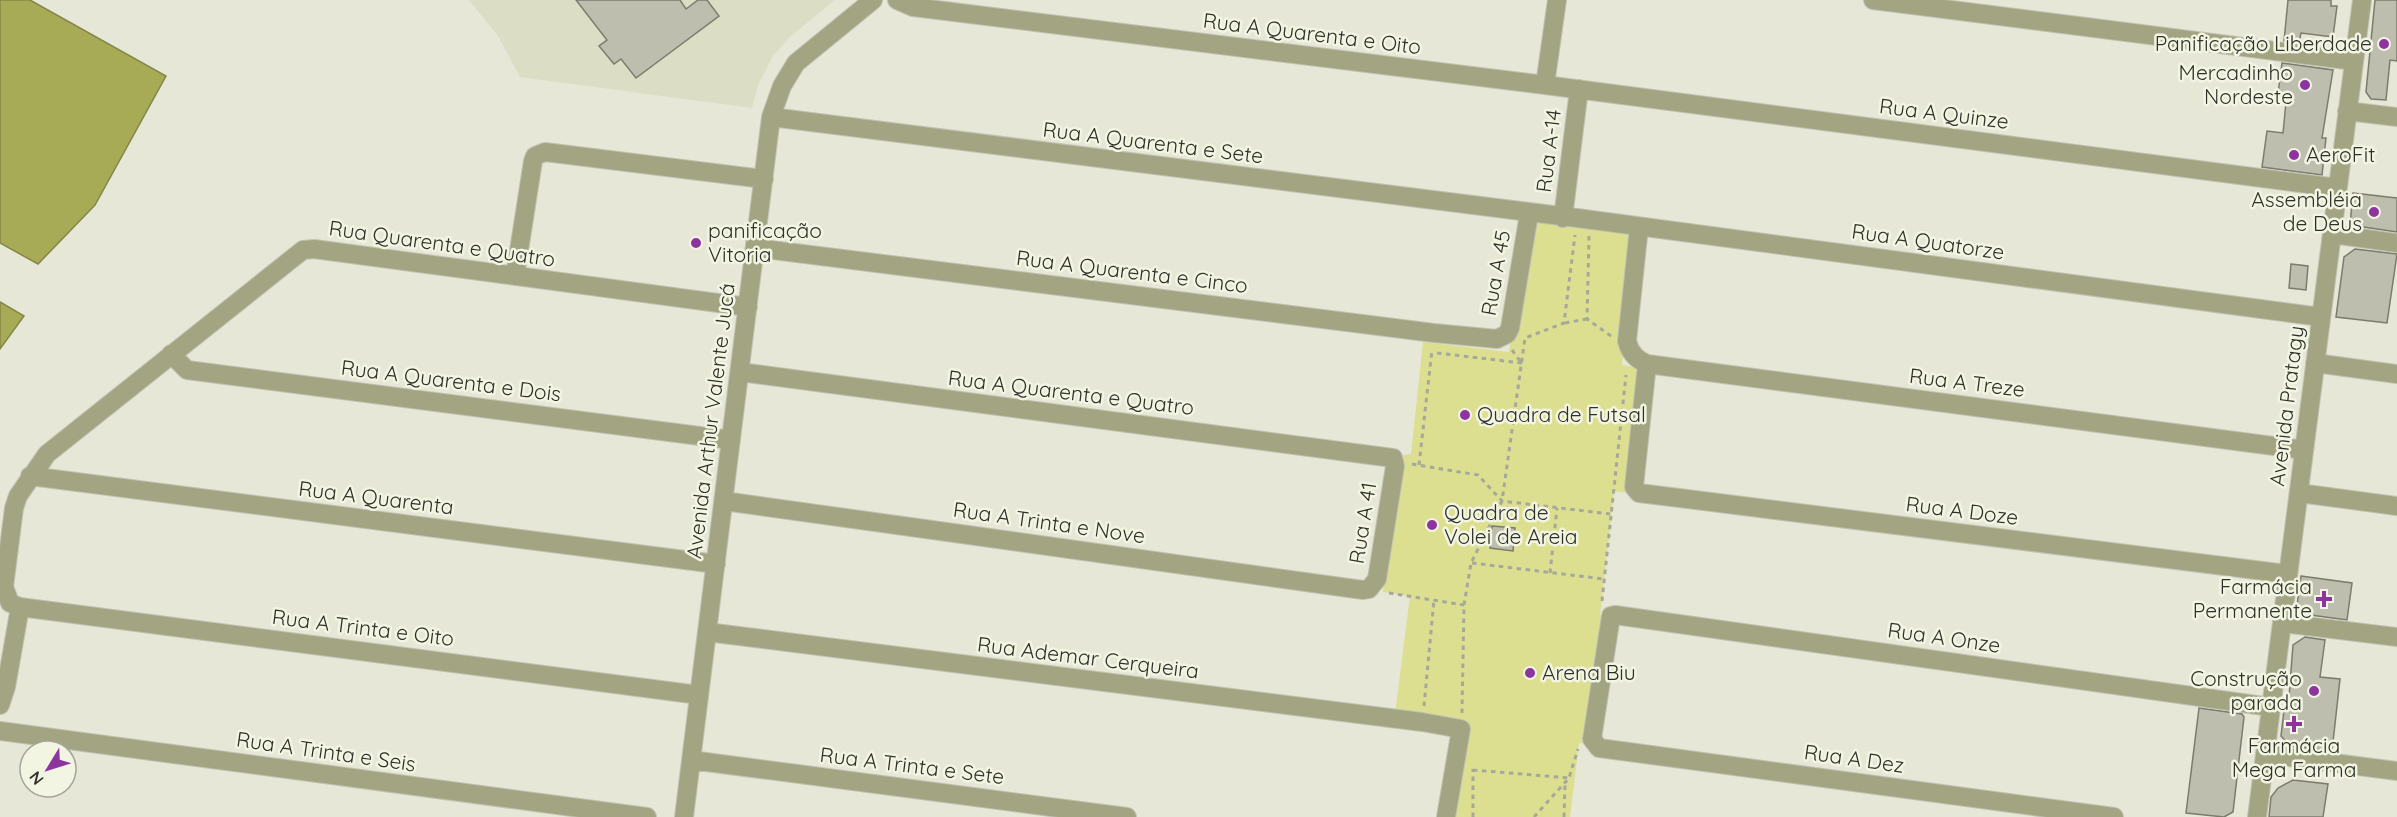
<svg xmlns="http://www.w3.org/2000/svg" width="2397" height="817" viewBox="0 0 2397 817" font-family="Quicksand,sans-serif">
  <rect width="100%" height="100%" fill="#e6e7d6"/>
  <path fill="#dbddc4" d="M 469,0 L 835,0 L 791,36 L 773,56 L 758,85 L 752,108 L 520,77 L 498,36 Z"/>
  <path fill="#dbdf8f" d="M 1524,217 L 1636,230 L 1622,365 L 1641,368 L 1628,493 L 1614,491 L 1600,615 L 1611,621 L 1596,745 L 1579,743 L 1570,817 L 1456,817 L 1468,724 L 1395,714 L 1410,596 L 1383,592 L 1399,456 L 1411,454 L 1423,342 L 1509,352 Z"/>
  <path fill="#a8ab55" stroke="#848648" stroke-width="1.5" d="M 0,0 L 30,0 L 166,76 L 95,205 L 38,264 L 0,243 Z
    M 0,302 L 24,316 L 0,349 Z"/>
  <path fill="#bdbeae" stroke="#7b7c6d" stroke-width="1.5" d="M 576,0 L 680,0 L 686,9 L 698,0 L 707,0 L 719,16 L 636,78 L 621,59 L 614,64 L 599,46 L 607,40 Z
    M 2288,0 L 2331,0 L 2331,6 L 2337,6 L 2333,37 L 2301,33 L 2299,43 L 2284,41 Z
    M 2375,0 L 2397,0 L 2397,61 L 2390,60 L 2386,100 L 2371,99 L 2366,92 Z
    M 2282,63 L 2333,70 L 2322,138 L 2326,138 L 2322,175 L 2262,167 L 2267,131 L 2283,133 L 2286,102 L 2277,101 Z
    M 2353,193 L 2397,198 L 2397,232 L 2350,225 Z
    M 2355,249 L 2397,254 L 2387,323 L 2336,317 L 2344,257 Z
    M 2291,264 L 2308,266 L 2306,290 L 2289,288 Z
    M 1492,526 L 1515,528 L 1513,551 L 1490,548 Z
    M 2301,576 L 2352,583 L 2347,620 L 2296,613 Z
    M 2305,637 L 2325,640 L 2320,677 L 2340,679 L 2332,751 L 2290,746 L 2281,736 L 2284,710 L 2288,710 L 2293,645 Z
    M 2199,708 L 2242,714 L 2244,717 L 2233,812 L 2224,817 L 2186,813 Z
    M 2293,780 L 2328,784 L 2323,817 L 2269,817 L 2271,797 L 2278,788 Z"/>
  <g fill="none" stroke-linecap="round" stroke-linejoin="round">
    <g stroke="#c1c2b3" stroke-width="20">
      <path id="minor" d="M 897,0 L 913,7 L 1545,85 L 2338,188
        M 1873,0 L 2354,61
        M 1545,85 L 1557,0
        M 2347,111 L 2397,117
        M 771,117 L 1577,218 L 2321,317
        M 1563,218 L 1579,89
        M 1639,227 L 1627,341 C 1630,353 1636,359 1647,364 L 2304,450
        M 2332,234 L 2397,243
        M 756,248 L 1434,333 L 1497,339 L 1507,334 L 1510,328 L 1529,214
        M 515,276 L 533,161 L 535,156 L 545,152 L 764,179
        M 171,354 L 187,370 L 731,440
        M 2315,363 L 2397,374
        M 1647,364 L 1634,487 L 1639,493 L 2288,574
        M 30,476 L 716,564
        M 2299,493 L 2397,506
        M 724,501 L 1363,590 L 1369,589 L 1377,579 L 1395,466 L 1393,458 L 740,372
        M 2282,623 L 2397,637
        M 707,632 L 1422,722 L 1461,729 L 1446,817
        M 699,695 L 20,607 L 10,603 L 4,587 L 14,508 L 18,496 L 47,454 L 303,250 L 314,249 L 748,307
        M 0,705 L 6,687 L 20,607
        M 0,731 L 647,817
        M 2265,754 L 2397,771
        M 691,760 L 1127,817
        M 684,817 L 771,117 L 782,86 L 796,63 L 873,0
        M 2114,817 L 1599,748 L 1592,739 L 1611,616 L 1615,615 L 2271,707
        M 2257,817 L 2362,0"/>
    </g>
    <path stroke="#a7a89b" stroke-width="3" stroke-dasharray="4.5 4.5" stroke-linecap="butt" d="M 1589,236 L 1587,319 L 1611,336
      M 1565,323 L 1587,319
      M 1512,350 L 1520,361
      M 1437,353 L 1522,363
      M 1412,464 L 1478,475 L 1502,501 L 1610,514
      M 1419,465 L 1432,350
      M 1472,563 L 1604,579
      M 1550,573 L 1557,508
      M 1389,593 L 1464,605
      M 1602,601 L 1626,375
      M 1424,706 L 1434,600
      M 1462,713 L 1464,605 L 1471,563 L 1502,501 L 1525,338 L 1564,323 L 1575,235
      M 1473,770 L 1569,778
      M 1473,817 L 1473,769
      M 1534,817 L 1569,778 L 1578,749
      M 1564,817 L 1565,784"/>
    <use href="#minor" stroke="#a3a582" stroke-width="18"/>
  </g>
  <g fill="#8e349f" stroke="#f3f5e3" stroke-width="2">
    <circle cx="2384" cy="44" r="6"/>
    <circle cx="2305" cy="85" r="6"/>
    <circle cx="2294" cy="155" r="6"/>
    <circle cx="2374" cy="212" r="6"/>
    <circle cx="696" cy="243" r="6"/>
    <circle cx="1465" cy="415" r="6"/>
    <circle cx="1432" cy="525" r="6"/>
    <path d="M2321 590h6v6h6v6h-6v6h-6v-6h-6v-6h6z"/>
    <circle cx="1530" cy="673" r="6"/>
    <circle cx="2314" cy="691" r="6"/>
    <path d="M2291 715h6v6h6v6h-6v6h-6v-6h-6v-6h6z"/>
  </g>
  <g text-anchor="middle" stroke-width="5" stroke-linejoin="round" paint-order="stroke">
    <g font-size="21" fill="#2f3029" stroke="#f3f5e3">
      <text transform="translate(1312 34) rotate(7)" y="7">Rua A Quarenta e Oito</text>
      <text transform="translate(1944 114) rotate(7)" y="7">Rua A Quinze</text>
      <text transform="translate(1153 143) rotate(7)" y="7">Rua A Quarenta e Sete</text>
      <text transform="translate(1549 151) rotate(-83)" y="7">Rua A-14</text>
      <text transform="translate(1928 242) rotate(8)" y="7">Rua A Quatorze</text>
      <text transform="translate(442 244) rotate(8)" y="7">Rua Quarenta e Quatro</text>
      <text transform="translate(1132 272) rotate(7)" y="7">Rua A Quarenta e Cinco</text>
      <text transform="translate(1496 273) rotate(-80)" y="7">Rua A 45</text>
      <text transform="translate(451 381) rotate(7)" y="7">Rua A Quarenta e Dois</text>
      <text transform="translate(1967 383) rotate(7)" y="7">Rua A Treze</text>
      <text transform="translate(1071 393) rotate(7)" y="7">Rua A Quarenta e Quatro</text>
      <text transform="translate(2287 406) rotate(-83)" y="7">Avenida Pratagy</text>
      <text transform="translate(711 421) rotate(-83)" y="7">Avenida Arthur Valente Jucá</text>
      <text transform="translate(376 498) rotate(7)" y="7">Rua A Quarenta</text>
      <text transform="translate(1962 511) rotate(7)" y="7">Rua A Doze</text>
      <text transform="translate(1049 523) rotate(8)" y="7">Rua A Trinta e Nove</text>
      <text transform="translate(1363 523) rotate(-81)" y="7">Rua A 41</text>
      <text transform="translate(363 628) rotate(7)" y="7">Rua A Trinta e Oito</text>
      <text transform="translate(1944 638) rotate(8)" y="7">Rua A Onze</text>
      <text transform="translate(1088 658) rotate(7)" y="7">Rua Ademar Cerqueira</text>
      <text transform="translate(326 752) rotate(8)" y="7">Rua A Trinta e Seis</text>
      <text transform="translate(1854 759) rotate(8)" y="7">Rua A Dez</text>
      <text transform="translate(912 766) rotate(7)" y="7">Rua A Trinta e Sete</text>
    </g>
    <g font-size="21" fill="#2f3029" stroke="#f3f5e3" text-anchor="end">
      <text x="2372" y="51">Panificação Liberdade</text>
      <text x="2293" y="80">Mercadinho<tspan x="2293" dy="24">Nordeste</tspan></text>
      <text x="2306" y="162" text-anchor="start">AeroFit</text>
      <text x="2362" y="207">Assembléia<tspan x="2362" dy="24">de Deus</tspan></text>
      <text x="708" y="238" text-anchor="start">panificação<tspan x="708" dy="24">Vitoria</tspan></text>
      <text x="1477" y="422" text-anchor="start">Quadra de Futsal</text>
      <text x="1444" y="520" text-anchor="start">Quadra de<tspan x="1444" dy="24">Volei de Areia</tspan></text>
      <text x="2312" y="594">Farmácia<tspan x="2312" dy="24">Permanente</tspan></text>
      <text x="1542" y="680" text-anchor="start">Arena Biu</text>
      <text x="2302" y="686">Construção<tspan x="2302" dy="24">parada</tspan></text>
      <text x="2294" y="753" text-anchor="middle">Farmácia<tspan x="2294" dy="24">Mega Farma</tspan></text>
    </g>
  </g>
  <g transform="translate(48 769) rotate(232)"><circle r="28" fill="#f3f5e3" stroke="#a5a699" stroke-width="1.5"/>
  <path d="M0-4.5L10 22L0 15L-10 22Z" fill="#8e349f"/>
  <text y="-9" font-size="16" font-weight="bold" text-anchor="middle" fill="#2f3029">N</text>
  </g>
</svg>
